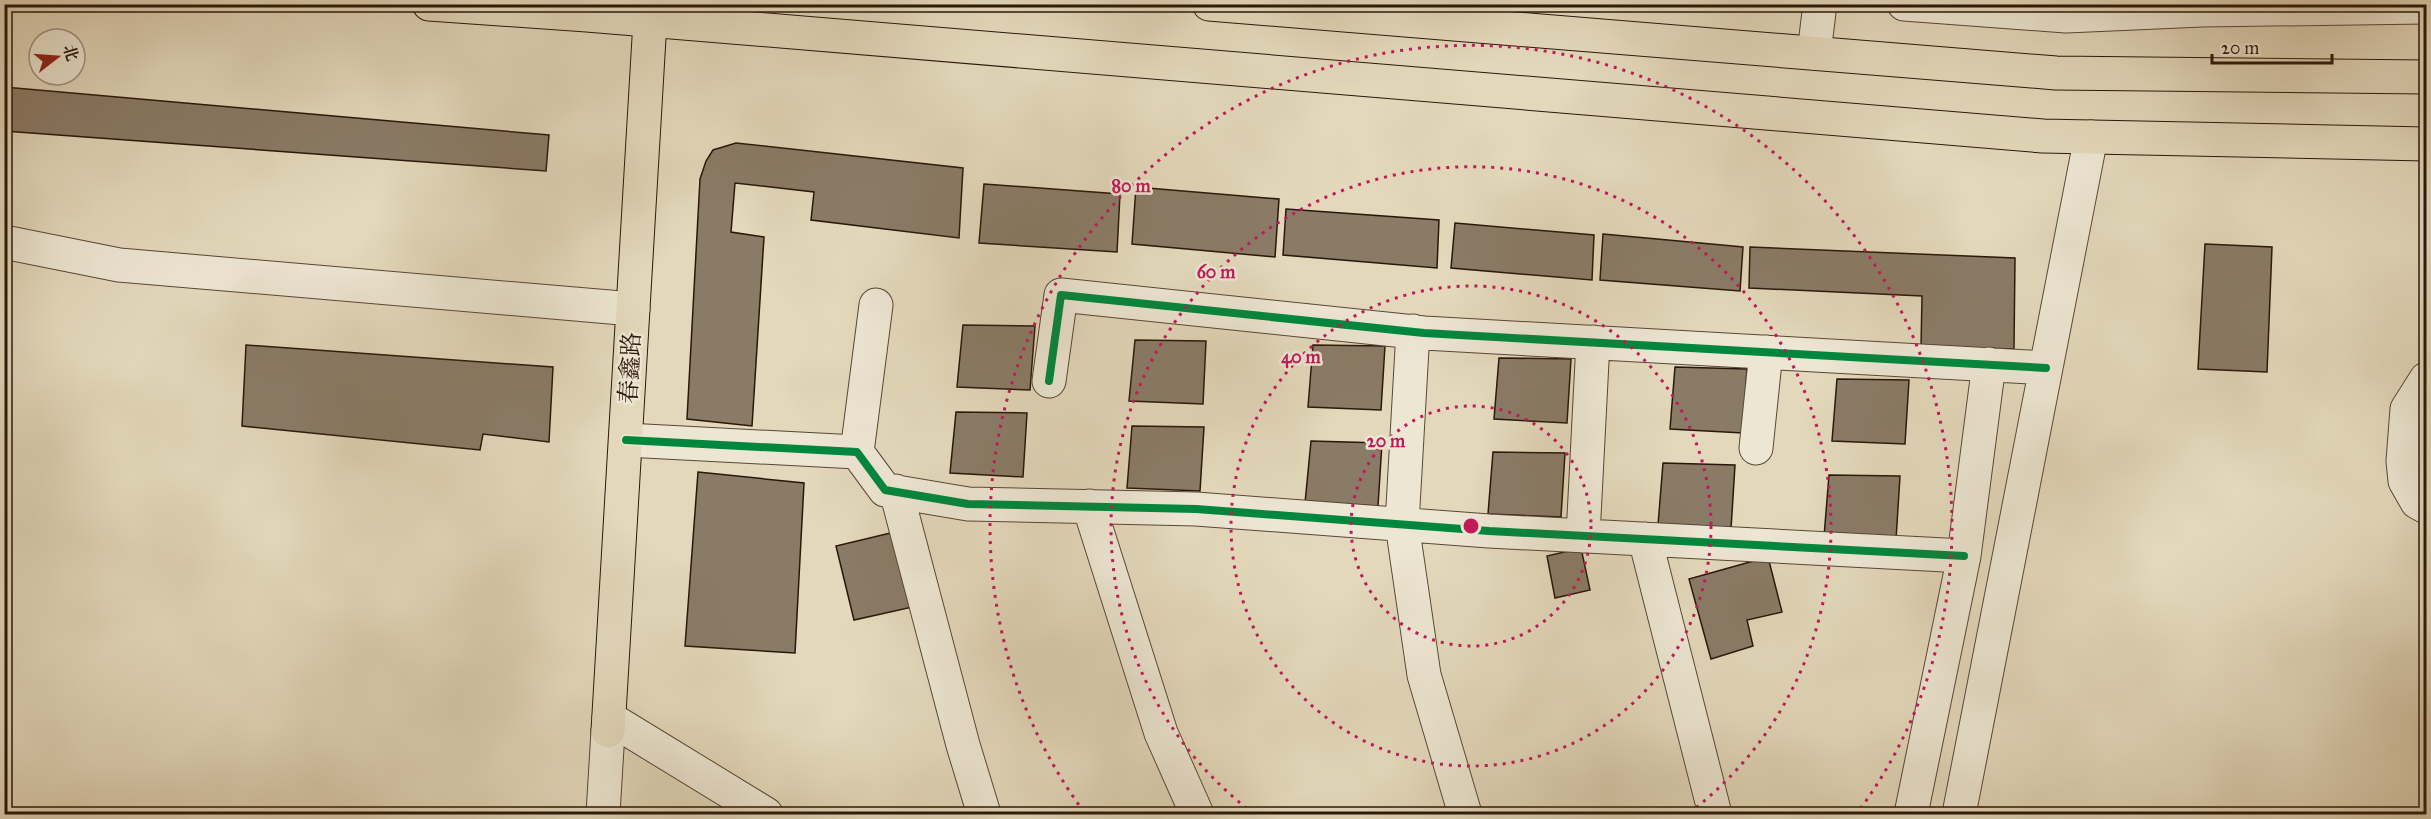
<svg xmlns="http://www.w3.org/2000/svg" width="2431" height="819" viewBox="0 0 2431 819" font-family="'IM FELL Great Primer','Noto Serif SC',serif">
  <rect width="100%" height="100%" fill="#e3d8bb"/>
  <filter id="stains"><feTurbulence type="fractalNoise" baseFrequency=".00333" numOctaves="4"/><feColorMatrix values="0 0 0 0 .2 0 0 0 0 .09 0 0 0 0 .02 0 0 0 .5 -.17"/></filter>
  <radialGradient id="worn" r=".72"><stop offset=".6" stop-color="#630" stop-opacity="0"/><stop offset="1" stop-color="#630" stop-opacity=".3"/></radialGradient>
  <path fill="#8a7b67" stroke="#2a170b" stroke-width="1.5" d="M 4,87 L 549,135 L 546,171 L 4,131 Z
    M 736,143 L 963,168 L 959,238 L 811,220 L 814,192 L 735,183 L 731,232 L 764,237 L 752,426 L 687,419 L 700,179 L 706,161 L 713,150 Z
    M 984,184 L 1120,194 L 1117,252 L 979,243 Z
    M 1136,187 L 1279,199 L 1275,257 L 1132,244 Z
    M 1286,209 L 1439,220 L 1437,268 L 1283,255 Z
    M 1455,223 L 1594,235 L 1592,280 L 1451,268 Z
    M 1603,234 L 1743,247 L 1740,291 L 1600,280 Z
    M 2205,244 L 2272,247 L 2267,372 L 2198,369 Z
    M 1750,247 L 2015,258 L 2014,349 L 1921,347 L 1922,296 L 1749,288 Z
    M 963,325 L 1035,326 L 1030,390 L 957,387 Z
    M 1135,340 L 1206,341 L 1203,404 L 1129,401 Z
    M 246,345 L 553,367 L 549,442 L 483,434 L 480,450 L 242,426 Z
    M 1313,345 L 1385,346 L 1381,410 L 1308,407 Z
    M 1499,358 L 1571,359 L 1567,423 L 1494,419 Z
    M 1675,367 L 1747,369 L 1743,433 L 1670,429 Z
    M 1837,379 L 1909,380 L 1905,444 L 1832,441 Z
    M 956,412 L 1027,413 L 1023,477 L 950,473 Z
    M 1132,426 L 1204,427 L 1200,491 L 1127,488 Z
    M 1311,441 L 1382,443 L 1378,506 L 1305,503 Z
    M 1493,452 L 1565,453 L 1561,517 L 1488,514 Z
    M 1663,463 L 1735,465 L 1731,529 L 1658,525 Z
    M 698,472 L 804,483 L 795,653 L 685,646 Z
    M 1829,475 L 1900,476 L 1896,540 L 1824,537 Z
    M 899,531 L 917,606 L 854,620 L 836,546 Z
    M 1581,548 L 1590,590 L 1555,598 L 1547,556 Z
    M 1768,557 L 1782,612 L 1747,620 L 1753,646 L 1711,659 L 1689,579 Z"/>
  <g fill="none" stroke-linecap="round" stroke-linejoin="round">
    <g stroke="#584737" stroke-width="35">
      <path id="minor" d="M 1904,4 L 2066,16 L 2202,10 L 2426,7
        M 1814,53 L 1820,4
        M 4,242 L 119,265 L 633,309
        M 1413,331 L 1402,524 L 1424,675 L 1465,814
        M 2426,379 L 2407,409 L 2403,461 L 2405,481 L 2417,502 L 2426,507
        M 1049,381 L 1061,295 L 1424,333 L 2046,368
        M 626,440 L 857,452 L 885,490 L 968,504 L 1196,509 L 1489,531 L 1964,556
        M 1756,448 L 1766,352
        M 857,452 L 876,305
        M 896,491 L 963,745 L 984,814
        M 1089,506 L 1161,733 L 1197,814
        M 1583,536 L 1593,342
        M 1645,539 L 1715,814
        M 609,718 L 766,814
        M 603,814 L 608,731
        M 1911,814 L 1964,556 L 1989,364
        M 1959,814 L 2091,137"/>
    </g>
    <g stroke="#2a170b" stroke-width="35">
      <path id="major" d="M 429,4 L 587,15 L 2043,136 L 2426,144
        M 1209,4 L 2056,73 L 2426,77
        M 608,731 L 650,21 L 648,4"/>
    </g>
    <use href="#minor" stroke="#ede6d3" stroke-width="33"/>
    <use href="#major" stroke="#e3d8bb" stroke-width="33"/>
    <g stroke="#ede6d3" stroke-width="11">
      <path id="cycleway" d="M 1049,381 L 1061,295 L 1424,333 L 2046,368
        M 626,440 L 857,452 L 885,490 L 968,504 L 1196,509 L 1489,531 L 1964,556"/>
    </g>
    <use href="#cycleway" stroke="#00873e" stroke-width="8"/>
  </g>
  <g fill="none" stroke="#c2185b" stroke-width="3" stroke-dasharray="3 6">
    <circle cx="1471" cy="526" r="120"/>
    <circle cx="1471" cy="526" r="240"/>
    <path d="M1254 814A360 360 0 1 1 1688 814"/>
    <path d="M1084 812A481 481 0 1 1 1858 812"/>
  </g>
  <g text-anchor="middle" stroke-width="5" stroke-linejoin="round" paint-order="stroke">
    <g font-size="24" fill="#2a170b" stroke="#ede6d3">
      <text transform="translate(630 368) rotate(-87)" y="8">春鑫路</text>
    </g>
  </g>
  <circle cx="1471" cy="526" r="9" fill="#c2185b" stroke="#ede6d3" stroke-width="3"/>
  <g font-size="18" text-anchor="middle" font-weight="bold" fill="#c2185b" stroke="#ede6d3" stroke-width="5" stroke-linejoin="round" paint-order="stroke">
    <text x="1131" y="192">80 m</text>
    <text x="1216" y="278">60 m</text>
    <text x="1301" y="363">40 m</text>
    <text x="1386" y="447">20 m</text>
  </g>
  <rect width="2431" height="819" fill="none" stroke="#e3d8bb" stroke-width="24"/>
  <rect x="6" y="6" width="2419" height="807" fill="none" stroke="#2a170b" stroke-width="3"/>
  <rect x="12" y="12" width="2407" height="795" fill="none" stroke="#2a170b" stroke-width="1.5"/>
  <g transform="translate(57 57) rotate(73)"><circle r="28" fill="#ede6d3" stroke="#9f9383" stroke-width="1.5"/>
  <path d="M0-4.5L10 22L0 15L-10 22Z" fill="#8f2418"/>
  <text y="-9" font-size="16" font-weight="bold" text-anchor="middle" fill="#2a170b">北</text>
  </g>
  <path d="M2212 54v9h120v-9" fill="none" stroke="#2a170b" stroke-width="3"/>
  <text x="2221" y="54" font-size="18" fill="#2a170b" stroke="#ede6d3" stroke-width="4.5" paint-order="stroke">20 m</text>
  <rect width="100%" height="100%" filter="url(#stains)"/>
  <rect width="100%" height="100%" fill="url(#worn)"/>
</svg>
